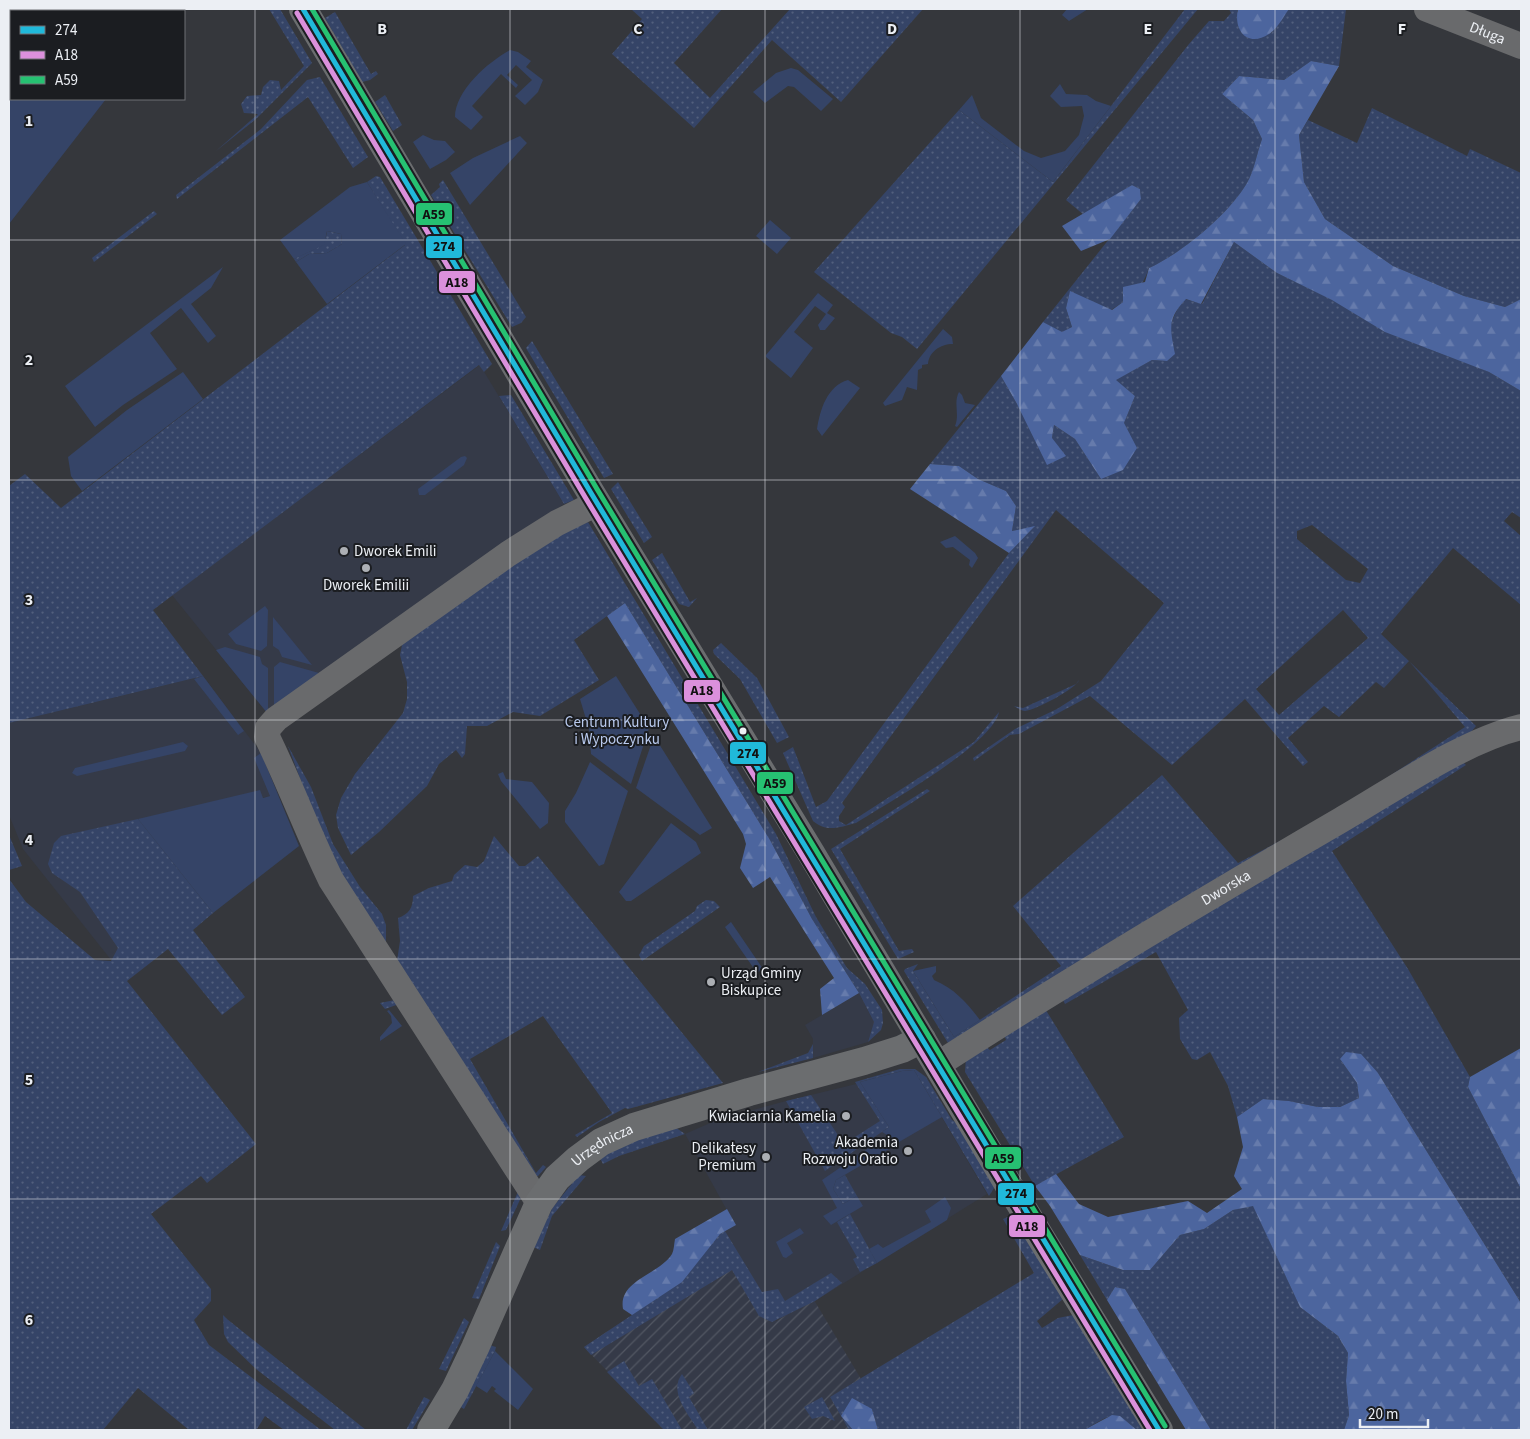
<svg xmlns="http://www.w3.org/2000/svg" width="1530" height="1439" viewBox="0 0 1530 1439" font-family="'Source Sans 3',sans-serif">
  <defs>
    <pattern id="industrial-furrows" width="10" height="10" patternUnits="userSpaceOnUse" patternTransform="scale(1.25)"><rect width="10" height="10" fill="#353a48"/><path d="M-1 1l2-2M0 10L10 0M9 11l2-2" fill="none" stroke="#525763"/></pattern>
    <pattern id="grass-dots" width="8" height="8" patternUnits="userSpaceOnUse" patternTransform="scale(1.25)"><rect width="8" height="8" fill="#354467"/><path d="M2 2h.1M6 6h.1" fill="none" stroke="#525f7d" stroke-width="1.8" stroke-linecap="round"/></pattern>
    <pattern id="forest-firs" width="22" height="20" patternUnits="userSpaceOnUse" patternTransform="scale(1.25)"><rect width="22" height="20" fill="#4c659e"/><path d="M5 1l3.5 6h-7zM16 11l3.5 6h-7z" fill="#667bac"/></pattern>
  </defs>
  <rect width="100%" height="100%" fill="#35373c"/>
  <path fill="#353a48" d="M 480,365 L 564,504 L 268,714 L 172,595 Z
    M 203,676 L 261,753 L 278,794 L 144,826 L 213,913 L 127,980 L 23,849 L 9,815 L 9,723 Z
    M 859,993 L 874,1022 L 868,1042 L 813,1058 L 813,1039 L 805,1025 Z
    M 914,1070 L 987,1194 L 815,1301 L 781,1319 L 720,1234 L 735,1225 L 685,1134 L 717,1120 L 786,1101 Z"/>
  <path fill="url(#industrial-furrows)" d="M 720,1234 L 776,1321 L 814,1300 L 861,1379 L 830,1397 L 849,1430 L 664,1430 L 584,1347 L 632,1315 Z"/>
  <path fill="url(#grass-dots)" fill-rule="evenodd" d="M 269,9 L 280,9 L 312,63 L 256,119 L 216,151 L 258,114 L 244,113 L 241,104 L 247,96 L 261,95 L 263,87 L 270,80 L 279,81 L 281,90 L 304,66 Z
    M 631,9 L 722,9 L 674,63 L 710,98 L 790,9 L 923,9 L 841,102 L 772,40 L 694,128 L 612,54 L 642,19 Z
    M 1185,9 L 1198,9 L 917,349 L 902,337 L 891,333 L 814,272 L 959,110 L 1053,182 Z
    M 1229,9 L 1238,9 L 1237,12 L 1271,33 L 1289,9 L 1346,9 L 1339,66 L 1311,61 L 1284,80 L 1239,76 L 1222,94 L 1253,120 L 1262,139 C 1257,153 1254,171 1247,183 C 1228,215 1182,253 1149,268 C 1143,288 1129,299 1111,310 L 1070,292 L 1066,308 L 1072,327 L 1062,333 L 1043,322 L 1141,199 L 1140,189 L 1132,185 L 1084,215 L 1066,200 L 1189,44 L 1209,21 L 1224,21 L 1231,13 Z
    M 335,12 L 371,74 L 376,71 L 378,74 L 370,80 L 362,82 L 325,18 Z
    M 320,77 L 368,157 L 353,168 L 308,97 L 177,199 L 176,195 L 261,129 L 307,80 Z
    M 385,95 L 402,125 L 393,131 L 375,102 Z
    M 1372,108 L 1467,156 L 1470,149 L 1521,173 L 1521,299 L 1505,307 L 1464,296 L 1393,266 L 1325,219 L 1304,182 L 1299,135 L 1308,120 L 1357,143 Z
    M 376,176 L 380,177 L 492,364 L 484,372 L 479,365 L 153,610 L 203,676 L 9,723 L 9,486 L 25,474 L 61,508 L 405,245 L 367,182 Z
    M 443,180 L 526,317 L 521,323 L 512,327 L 431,195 L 440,187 L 439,184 Z
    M 154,211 L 157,214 L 94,262 L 92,258 Z
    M 327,231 L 341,234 L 342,244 L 327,253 L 309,254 L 296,262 L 294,259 C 307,251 326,249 327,231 Z
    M 1234,242 L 1277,273 L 1444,353 L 1489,372 L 1521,391 L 1521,518 L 1512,512 L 1504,521 L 1521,536 L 1521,605 L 1453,548 L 1381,634 L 1476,726 L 1467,737 L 1331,814 L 1465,727 L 1409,661 L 1384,688 L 1376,682 L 1339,717 L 1324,706 L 1288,738 L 1308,762 L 1303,766 L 1245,699 L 1172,765 L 1090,696 L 1019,734 L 1010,735 L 974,761 L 973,758 L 1015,729 L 1057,709 L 1101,681 L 1164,603 L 1056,510 L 842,803 L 845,807 L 839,816 L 839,821 L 846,825 L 974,742 L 999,712 C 993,744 886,804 856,823 C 840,827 827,833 813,821 L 783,753 L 793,747 L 816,807 L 827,801 L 1009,553 L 1034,527 L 1012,531 L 1016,506 L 1006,491 L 978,479 L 959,466 L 930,464 L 1001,376 L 1017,404 L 1052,438 L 1054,425 L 1075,439 L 1101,479 L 1135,396 L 1115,380 L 1152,360 L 1167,361 C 1169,335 1168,319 1185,299 L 1202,304 ZM 1312,525 L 1368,569 L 1360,583 L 1346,580 L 1297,539 L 1297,531 ZM 1343,610 L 1368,638 L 1279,715 L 1256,689 Z
    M 532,341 L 613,474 L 604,478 L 526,348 Z
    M 511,395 L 574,500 L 564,504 L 499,396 Z
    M 618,482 L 652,537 L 644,543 L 611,489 Z
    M 588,522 L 776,834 L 816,917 L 847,968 L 865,984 L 882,1010 L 883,1023 L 881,1030 L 868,1042 L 874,1022 L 859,993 L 812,919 L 770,840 L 625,603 L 574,640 L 599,680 L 540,716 L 513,712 L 487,726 L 467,726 L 465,754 L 462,758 L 456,750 L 439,764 L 427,786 L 379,832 L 351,855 L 338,828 L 336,815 L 341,798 L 355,774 L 403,713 L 407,699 L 407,682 L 400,655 L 403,640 L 518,553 Z
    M 662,553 L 690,602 L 697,598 L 689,607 L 679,604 L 652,560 Z
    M 721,643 L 757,678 L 789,737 L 777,743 L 740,679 L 714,654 L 713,650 Z
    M 1079,680 C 1077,688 1036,710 1025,711 C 1021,711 1017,708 1014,706 L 1023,708 L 1076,684 Z
    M 288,746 L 311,787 L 333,844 L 360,887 L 382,914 L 386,925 L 386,944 L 330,859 Z
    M 1463,762 L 1466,765 L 1332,851 L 1408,969 L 1470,1077 L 1468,1087 L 1521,1189 L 1521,1303 L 1378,1073 L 1340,1059 L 1357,1083 L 1359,1098 L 1340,1107 L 1318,1107 L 1289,1101 L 1263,1099 L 1237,1117 L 1228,1086 L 1210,1052 L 1197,1060 L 1192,1059 L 1180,1039 L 1179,1018 L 1188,1010 L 1156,952 L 1065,1004 L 1061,996 Z
    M 1162,775 L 1238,863 L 1318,821 L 948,1043 L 904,971 L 905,969 L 918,964 L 913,971 L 954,1037 L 1061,966 L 1013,906 Z
    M 927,789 L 930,791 L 840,849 L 899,951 L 912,949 L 914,952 L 898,959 L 831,849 Z
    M 138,819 L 213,913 L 193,930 L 245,997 L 222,1015 L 168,949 L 127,981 L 256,1144 L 207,1183 L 201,1176 L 151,1214 L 211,1289 L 211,1301 L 194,1320 L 209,1345 L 321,1430 L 284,1430 L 265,1416 L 257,1429 L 258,1430 L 189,1430 L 138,1388 L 103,1430 L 9,1430 L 9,879 L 26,902 L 95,960 L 111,961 L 118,948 L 80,892 L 52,873 L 48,864 L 54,843 L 61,836 Z
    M 9,835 L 22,866 L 9,870 Z
    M 494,836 L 519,866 L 525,866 L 538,856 L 723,1083 L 628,1109 L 625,1108 L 599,1122 L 577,1137 L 575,1135 L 612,1113 L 543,1016 L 470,1059 L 536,1173 L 543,1165 L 546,1167 L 538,1176 L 531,1176 L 397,961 L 400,941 L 398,918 C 409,914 413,908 413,896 L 429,888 L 452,881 L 454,875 L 465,865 L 477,867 L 484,861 Z
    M 706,900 L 714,901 L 720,907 L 642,961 L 639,955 L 644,946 L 695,911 L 697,906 Z
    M 395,1000 L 406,1007 L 523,1186 L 524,1191 L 506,1230 L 501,1231 L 520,1187 L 440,1063 L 438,1064 L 399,1004 L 385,1009 L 380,1003 Z
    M 1044,1007 L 1124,1137 L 1035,1186 L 965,1072 L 966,1057 L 983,1044 L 990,1050 L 1006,1040 L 1003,1032 Z
    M 813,1044 L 813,1058 L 758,1072 L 808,1053 Z
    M 900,1069 L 915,1069 L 926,1077 L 952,1120 L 959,1124 L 993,1180 L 994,1188 L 989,1196 L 914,1070 L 902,1071 L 860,1082 L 889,1127 L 825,1171 L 786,1101 L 811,1095 L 844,1144 L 880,1121 L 855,1082 Z
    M 675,1127 L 685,1134 L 619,1156 L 603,1164 L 600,1158 L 628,1143 Z
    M 579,1175 L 586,1176 L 552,1216 L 540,1250 L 533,1247 L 553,1207 Z
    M 845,1175 L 857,1196 L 843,1204 L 833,1189 L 836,1180 Z
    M 1253,1205 L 1300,1307 L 1338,1336 L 1348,1353 L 1346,1381 L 1349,1415 L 1344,1430 L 1211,1430 L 1125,1289 L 1115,1287 L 1107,1300 L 1080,1255 L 1123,1270 L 1150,1270 L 1180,1235 L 1204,1229 L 1233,1210 Z
    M 850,1214 L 877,1263 L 860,1272 L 853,1259 L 857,1257 L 837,1222 Z
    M 1010,1216 L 1017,1218 L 1063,1299 L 1037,1321 L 1042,1328 L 1058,1318 L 1073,1315 L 1147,1430 L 1137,1430 C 1111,1408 1112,1415 1084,1430 L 878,1430 L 872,1409 L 841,1416 L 853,1430 L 849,1430 L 830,1397 L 1034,1273 L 1003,1219 Z
    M 725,1231 L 762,1292 L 778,1289 L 785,1301 L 831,1273 L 842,1283 L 815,1301 L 772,1322 L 759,1316 L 732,1270 L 591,1355 L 584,1347 L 632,1315 L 669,1265 Z
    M 496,1242 L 500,1246 L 479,1299 L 472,1298 Z
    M 223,1315 L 227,1319 L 366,1430 L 335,1430 L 256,1369 L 228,1342 L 224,1334 Z
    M 464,1318 L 469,1322 L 446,1371 L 439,1369 Z
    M 489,1345 L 496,1347 L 495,1351 L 464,1409 L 459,1406 Z
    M 624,1361 L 639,1386 L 652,1379 L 682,1430 L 664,1430 L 607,1372 Z
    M 682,1374 L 694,1393 L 689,1397 L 708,1430 L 698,1430 C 689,1415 668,1392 682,1374 Z
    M 424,1397 L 430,1400 L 412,1430 L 406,1430 Z
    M 822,1397 L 835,1421 L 823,1416 L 812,1419 L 804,1407 Z"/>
  <path fill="url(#forest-firs)" d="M 1238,9 L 1289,9 C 1284,16 1277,29 1269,34 C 1248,48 1233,31 1238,9 Z
    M 1311,61 L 1339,66 L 1299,135 L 1304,182 L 1325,219 L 1393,266 L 1464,296 L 1505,307 L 1521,299 L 1521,391 L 1489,372 L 1385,332 L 1332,300 L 1277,273 L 1234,242 L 1201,304 L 1186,299 C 1167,319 1170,328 1175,354 L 1167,361 L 1152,360 L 1116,380 L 1135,396 L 1124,423 L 1137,448 L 1123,470 L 1101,479 L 1075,439 L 1054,425 L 1052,438 L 1066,456 L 1047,465 L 1017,404 L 1001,376 L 1043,322 L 1062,332 L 1072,327 L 1066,308 L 1070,291 L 1112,310 L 1123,302 L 1123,287 L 1145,282 L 1149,268 C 1182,253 1228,215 1247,183 C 1254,171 1257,153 1262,139 L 1253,120 L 1222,94 L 1239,76 L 1284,80 Z
    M 1132,185 L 1140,189 L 1141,199 L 1110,239 L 1081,251 L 1062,226 Z
    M 930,464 L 959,466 L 978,479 L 1006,491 L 1016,506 L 1012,531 L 1035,526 L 1009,553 L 910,489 Z
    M 625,603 L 770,840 L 812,919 L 859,993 L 822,1015 L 820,989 L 834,978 L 770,877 L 753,888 L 740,868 L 746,844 L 743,834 L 607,616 Z
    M 1521,1048 L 1521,1189 L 1468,1087 L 1470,1077 Z
    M 1346,1052 L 1361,1054 L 1378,1073 L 1521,1303 L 1521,1430 L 1344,1430 L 1349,1415 L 1346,1381 L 1348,1353 L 1338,1336 L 1300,1307 L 1253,1206 L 1233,1210 L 1204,1229 L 1180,1235 L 1150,1270 L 1123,1270 L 1080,1255 L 1050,1206 L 1035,1186 L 1056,1174 L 1079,1204 L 1108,1217 L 1188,1201 L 1207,1213 L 1242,1189 L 1234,1176 L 1243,1147 L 1237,1117 L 1263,1099 L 1289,1101 L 1318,1107 L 1340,1107 L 1359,1098 L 1357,1083 L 1340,1059 Z
    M 727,1209 L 736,1225 L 720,1234 L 682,1282 L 632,1315 L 623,1309 C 618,1280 659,1275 672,1254 C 674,1250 674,1244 675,1239 Z
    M 1115,1287 L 1125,1289 L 1211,1430 L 1186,1430 L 1107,1300 Z
    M 852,1398 L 872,1409 L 878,1430 L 853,1430 L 841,1416 Z
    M 1112,1415 L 1120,1416 L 1137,1430 L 1084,1430 Z"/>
  <path fill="#354467" d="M 9,9 L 133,9 L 136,11 L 11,11 L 11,99 L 106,99 L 9,224 Z
    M 1067,9 L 1088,9 L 1069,21 L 1062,15 Z
    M 510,50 L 518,52 L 531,61 L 526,67 L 543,80 L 538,92 L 525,105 L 515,96 L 532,80 L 516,65 L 507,75 L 518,85 L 516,88 L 501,74 L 472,106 L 483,117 L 471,130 L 455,117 C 455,91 488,62 510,50 Z
    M 791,68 L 798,70 L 833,99 L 821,111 L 794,87 L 788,86 L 765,103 L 753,92 L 776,73 Z
    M 1060,84 L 1066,94 L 1087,95 L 1096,101 L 1111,106 L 1053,182 L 959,110 L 972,95 L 981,118 L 1024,151 L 1041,158 L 1065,151 L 1079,135 L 1084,116 L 1082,106 L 1061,107 L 1050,96 Z
    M 423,135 L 434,140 L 445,141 L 455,152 L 446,160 L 430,169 L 413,142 Z
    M 520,136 L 527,143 L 470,205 L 450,173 L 473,158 Z
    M 367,182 L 406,244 L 327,304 L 296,262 L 309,254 L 327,253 L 342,244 L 341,234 L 327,231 L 324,245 L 294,259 L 280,240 L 350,187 Z
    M 770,220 L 791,238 L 777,254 L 756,236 Z
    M 223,267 L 211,288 L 191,304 L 216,336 L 208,343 L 181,308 L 150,333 L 177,369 L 123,405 L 95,427 L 65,386 Z
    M 818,293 L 833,305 L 827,313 L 835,318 L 825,330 L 820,330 L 818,325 L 826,314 L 815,306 L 794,332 L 813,348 L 791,378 L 766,357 L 766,355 Z
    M 943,329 L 952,337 L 953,344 C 940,344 929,352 928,364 L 922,365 L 922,368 L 918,370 L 917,390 L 907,387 L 902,400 L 885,406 L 883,403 Z
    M 183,372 L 203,399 L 82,491 L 71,476 L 68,457 L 127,410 Z
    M 848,380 L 860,388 L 822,436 L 817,429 C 820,410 827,386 848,380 Z
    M 959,392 L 962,395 L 965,403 L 975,405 L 957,427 L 955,426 C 960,414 953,403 959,392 Z
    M 465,456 L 467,458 L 464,465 L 425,495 L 419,495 L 418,489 L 461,457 Z
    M 955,536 L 975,553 L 978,558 L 972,568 L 969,565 L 970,560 L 953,547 L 946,548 L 940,542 Z
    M 265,606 L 268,610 L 267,646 L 261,651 L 236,644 L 228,634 Z
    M 273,617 L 312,665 L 282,657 L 279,650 L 273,646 Z
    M 225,647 L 260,657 L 262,664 L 268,668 L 268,714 L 216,650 Z
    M 280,662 L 319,673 L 274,710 L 274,667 Z
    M 203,676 L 244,731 L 238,735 L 194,679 Z
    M 616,676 L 649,728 L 631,784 L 591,754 L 589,729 L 580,699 Z
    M 654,736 L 712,828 L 700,835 L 636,788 Z
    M 183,742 L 188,746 L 185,751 L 77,776 L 72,773 L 75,768 Z
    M 261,753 L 299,846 L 213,913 L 138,819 L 260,790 L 263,798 L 270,796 L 254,758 Z
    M 590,762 L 628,791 L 604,864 L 599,866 L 565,822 L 565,811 L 576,793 Z
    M 503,772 L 506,779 L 532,782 L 549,803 L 548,823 L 540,829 L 501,781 L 498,774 Z
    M 671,823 L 696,842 L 701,853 L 631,901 L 626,901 L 619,892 Z
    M 731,922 L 763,969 L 757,973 L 725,927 Z
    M 936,966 L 936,972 L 932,976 L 934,980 C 955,989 966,1002 980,1020 L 954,1037 L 913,971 Z
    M 389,1010 L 402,1026 L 380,1041 L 380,1037 L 392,1023 L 391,1016 L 387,1011 Z
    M 914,1070 L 942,1117 L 899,1142 L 882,1132 L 889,1127 L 860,1082 L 902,1071 Z
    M 882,1139 L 894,1146 L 836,1180 L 833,1189 L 843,1204 L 857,1196 L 863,1206 L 831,1225 L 823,1216 L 837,1208 L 822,1180 Z
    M 945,1197 L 951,1208 L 947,1220 L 877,1263 L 869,1249 L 878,1244 L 883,1248 L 931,1222 L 925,1211 Z
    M 800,1228 L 804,1233 L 787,1243 L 793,1253 L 786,1258 L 783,1257 L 776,1242 Z
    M 495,1351 L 533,1389 L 518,1410 L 494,1391 L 496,1389 L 492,1386 L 487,1393 L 476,1386 Z"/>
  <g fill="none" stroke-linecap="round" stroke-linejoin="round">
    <g stroke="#696a6c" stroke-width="26">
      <path id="s1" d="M 1427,9 L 1521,46"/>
      <path id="s2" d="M 937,1065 C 1069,980 1205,899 1341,820 C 1395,789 1461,742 1521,727"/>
      <path d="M 539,1203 L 331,880 C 308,833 290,784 267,737 L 268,728 L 276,719 L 508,554 L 557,523 L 597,503"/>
    </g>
    <g stroke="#6b6d6f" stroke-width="28">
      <path d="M 303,9 L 591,493 L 811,853 L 1011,1189 L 1159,1430"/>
      <path id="s3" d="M 431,1430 L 455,1390 L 475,1348 L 539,1203 L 557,1178 L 578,1159 L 601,1142 L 634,1127 L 749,1092 L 864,1061 L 902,1049 L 922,1039"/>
    </g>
    <g stroke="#1b1d21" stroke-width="9">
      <path id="bus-1" d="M 303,9 L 591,493 L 1159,1430"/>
    </g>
    <g stroke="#1b1d21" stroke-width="9">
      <path id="bus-2" d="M 297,13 L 585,497 L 1150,1430"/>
    </g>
    <g stroke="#1b1d21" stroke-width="9">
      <path id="bus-3" d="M 312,9 L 597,489 L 1165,1426"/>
    </g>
    <use href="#bus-1" stroke="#20b9da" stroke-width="5"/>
    <use href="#bus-2" stroke="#db90dc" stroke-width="5"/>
    <use href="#bus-3" stroke="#26c172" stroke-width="5"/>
  </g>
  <path fill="none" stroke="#eceff4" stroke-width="1" stroke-opacity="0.55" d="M 255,9 L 255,1430M 510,9 L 510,1430M 765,9 L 765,1430M 1020,9 L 1020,1430M 1275,9 L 1275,1430M 9,240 L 1521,240M 9,480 L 1521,480M 9,720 L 1521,720M 9,959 L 1521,959M 9,1199 L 1521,1199"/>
  <g fill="#acafb4" stroke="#1b1d21" stroke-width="2">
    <circle cx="344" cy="551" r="5"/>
    <circle cx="366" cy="568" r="5"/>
    <circle cx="711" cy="982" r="5"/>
    <circle cx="846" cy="1116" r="5"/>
    <circle cx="908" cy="1151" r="5"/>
    <circle cx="766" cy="1157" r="5"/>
  </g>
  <circle fill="#eceff4" stroke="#1b1d21" stroke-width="2" cx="743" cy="731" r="4.5"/>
  <g text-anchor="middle" stroke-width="4" stroke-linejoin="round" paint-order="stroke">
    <g font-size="15" fill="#eceff4" stroke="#1b1d21">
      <text dy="5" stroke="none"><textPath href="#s1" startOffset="65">Długa</textPath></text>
      <text dy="5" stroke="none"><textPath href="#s2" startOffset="339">Dworska</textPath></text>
      <text dy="5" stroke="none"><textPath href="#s3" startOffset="339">Urzędnicza</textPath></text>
    </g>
    <g font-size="15" fill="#eceff4" stroke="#1b1d21" text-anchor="end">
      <text x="354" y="556" text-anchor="start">Dworek Emili</text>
      <text x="366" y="590" text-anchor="middle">Dworek Emilii</text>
      <text x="721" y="978" text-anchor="start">Urząd Gminy<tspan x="721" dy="17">Biskupice</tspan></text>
      <text x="836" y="1121">Kwiaciarnia Kamelia</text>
      <text x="898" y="1147">Akademia<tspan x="898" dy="17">Rozwoju Oratio</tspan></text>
      <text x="756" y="1153">Delikatesy<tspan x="756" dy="17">Premium</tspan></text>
    </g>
    <g font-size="15" fill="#b9caee" stroke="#1b1d21">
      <text x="617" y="727">Centrum Kultury<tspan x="617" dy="17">i Wypoczynku</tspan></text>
    </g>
  </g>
  <g font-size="16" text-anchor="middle" font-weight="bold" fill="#eceff4" stroke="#1b1d21" stroke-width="4" stroke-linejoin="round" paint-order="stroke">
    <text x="382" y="34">B</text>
    <text x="638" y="34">C</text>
    <text x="892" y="34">D</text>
    <text x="1148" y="34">E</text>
    <text x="1402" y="34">F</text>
    <text x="29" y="126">1</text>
    <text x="29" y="365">2</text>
    <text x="29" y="605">3</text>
    <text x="29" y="845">4</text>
    <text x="29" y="1085">5</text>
    <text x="29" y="1325">6</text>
  </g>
  <g stroke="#1b1d21" stroke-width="2">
    <rect x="415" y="202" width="38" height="24" rx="5" fill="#26c172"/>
    <rect x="425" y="235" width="38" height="24" rx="5" fill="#20b9da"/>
    <rect x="438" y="270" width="38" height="24" rx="5" fill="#db90dc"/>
    <rect x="683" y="679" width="38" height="24" rx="5" fill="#db90dc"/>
    <rect x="729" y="741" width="38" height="24" rx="5" fill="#20b9da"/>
    <rect x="756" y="771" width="38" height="24" rx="5" fill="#26c172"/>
    <rect x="984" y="1146" width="38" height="24" rx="5" fill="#26c172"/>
    <rect x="997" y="1182" width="38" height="24" rx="5" fill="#20b9da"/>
    <rect x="1008" y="1214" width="38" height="24" rx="5" fill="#db90dc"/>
  </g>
  <g font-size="14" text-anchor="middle" font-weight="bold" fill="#111">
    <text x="434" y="219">A59</text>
    <text x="444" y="251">274</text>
    <text x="457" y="287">A18</text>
    <text x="702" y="695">A18</text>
    <text x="748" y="758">274</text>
    <text x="775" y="788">A59</text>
    <text x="1003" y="1163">A59</text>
    <text x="1016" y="1198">274</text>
    <text x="1027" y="1231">A18</text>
  </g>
  <rect width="1530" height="1439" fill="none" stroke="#eceff4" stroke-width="20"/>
  <rect x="10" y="10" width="175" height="90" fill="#1b1d21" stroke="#6f7175"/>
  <rect x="20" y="26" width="25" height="8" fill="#20b9da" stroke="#6f7175"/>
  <text x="55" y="35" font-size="15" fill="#eceff4">274</text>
  <rect x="20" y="51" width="25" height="8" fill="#db90dc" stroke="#6f7175"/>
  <text x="55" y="60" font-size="15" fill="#eceff4">A18</text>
  <rect x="20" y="76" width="25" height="8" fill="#26c172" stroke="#6f7175"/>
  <text x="55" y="85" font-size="15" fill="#eceff4">A59</text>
  <path d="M1360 1419v8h68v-8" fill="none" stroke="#eceff4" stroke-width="2.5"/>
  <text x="1368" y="1419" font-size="15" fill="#eceff4" stroke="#1b1d21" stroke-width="4" paint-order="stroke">20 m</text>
</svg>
